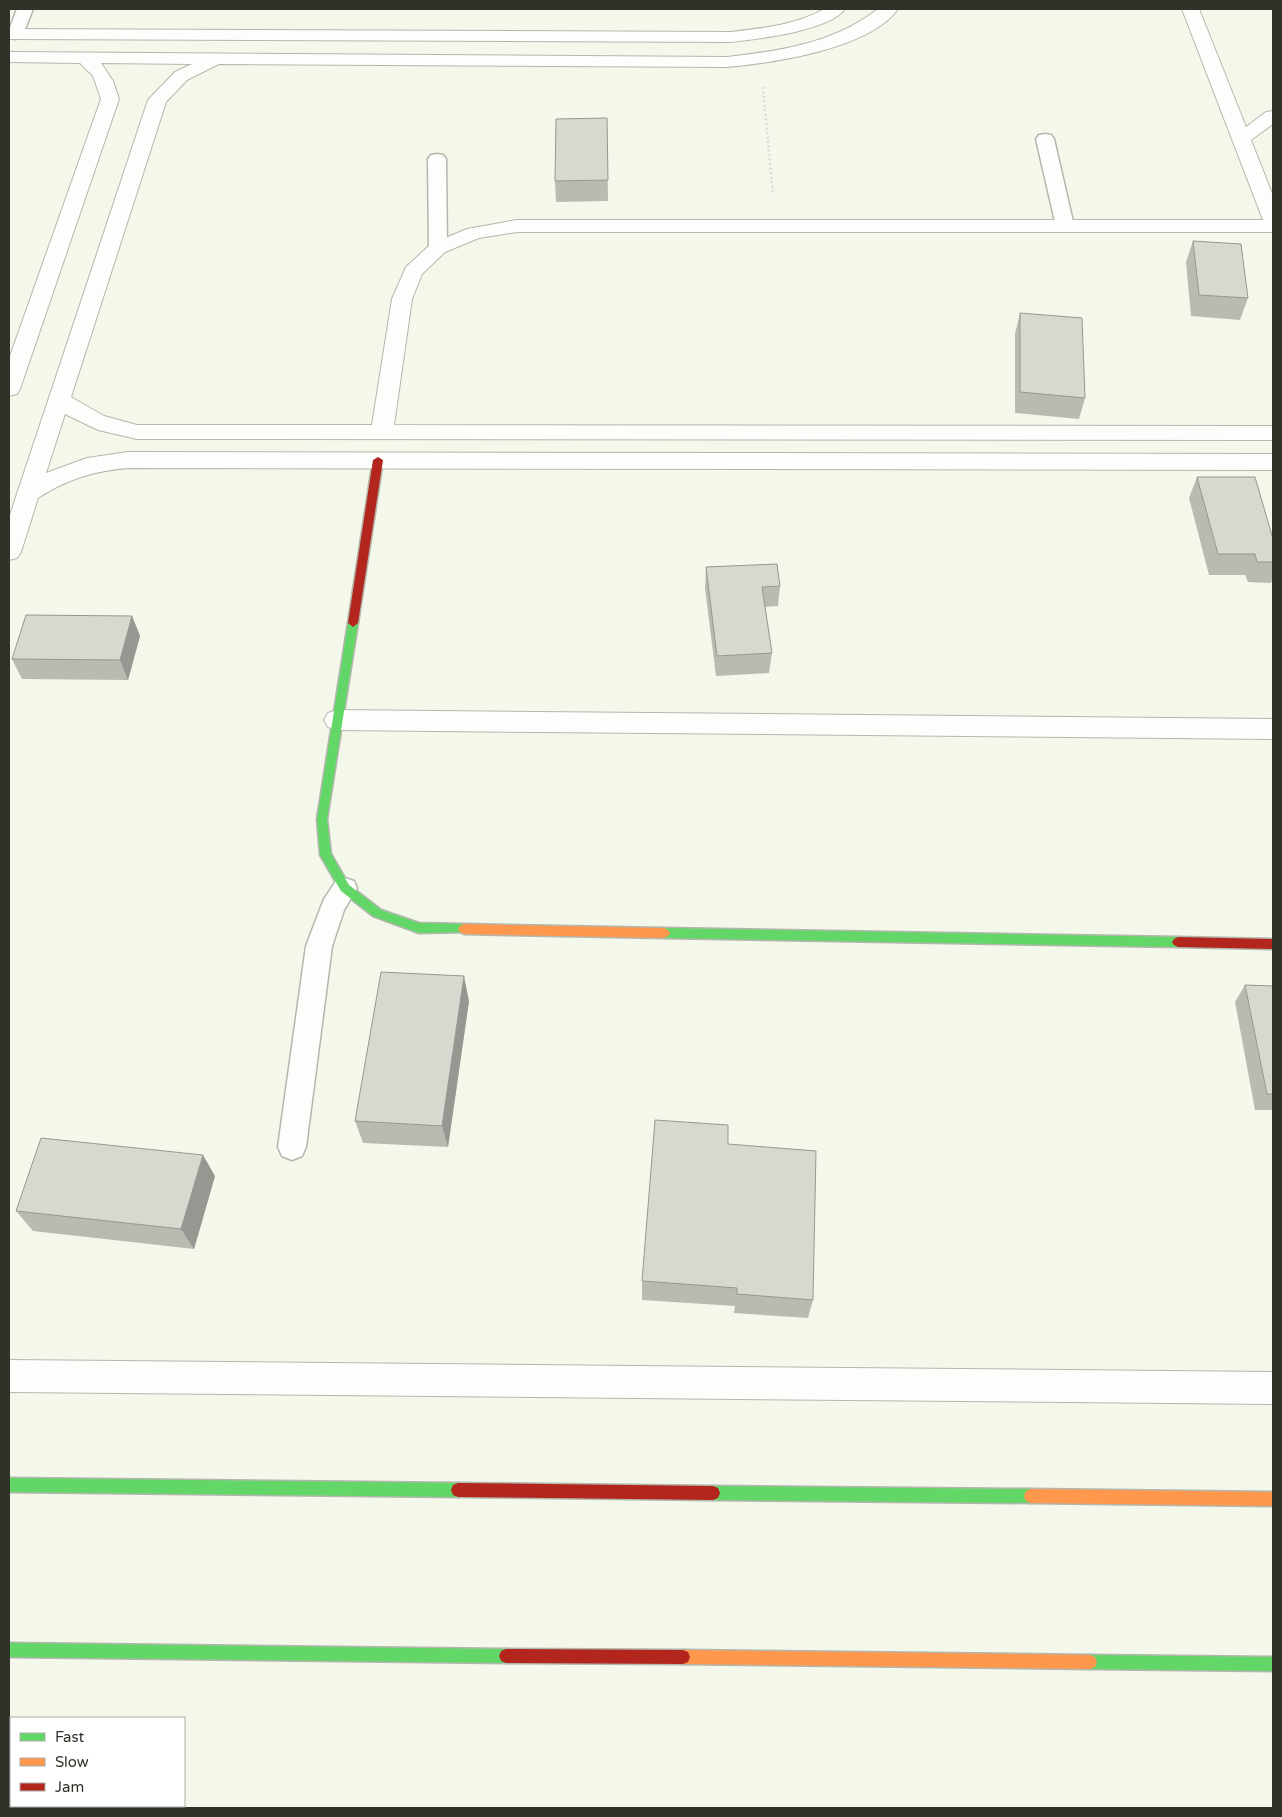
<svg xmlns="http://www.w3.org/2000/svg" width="1282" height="1817" viewBox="0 0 1282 1817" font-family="'Varela Round',sans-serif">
  <rect width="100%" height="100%" fill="#f3f8eb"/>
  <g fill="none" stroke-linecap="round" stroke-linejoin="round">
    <g stroke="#b3b7ad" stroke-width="3">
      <path id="lane" d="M 17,9 L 33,9 L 23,34 L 21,37 L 15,39 L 9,37 L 9,30 Z
        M 1045,134 L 1051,135 L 1054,139 L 1074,226 L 1071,230 L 1065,231 L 1059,230 L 1056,226 L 1036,139 L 1039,135 Z
        M 437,154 L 443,155 L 446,159 L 447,248 L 444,252 L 438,254 L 432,252 L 429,248 L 428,159 L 431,155 Z
        M 345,878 L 354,881 L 357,888 L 344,910 L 332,946 L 306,1147 L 302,1156 L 292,1160 L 282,1156 L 278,1147 L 306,946 L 324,899 L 336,881 Z"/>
    </g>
    <g stroke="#b3b7ad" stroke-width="2">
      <path id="street" d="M 824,9 L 845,9 C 829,31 757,39 731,42 L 9,39 L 9,29 L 731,32 C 763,28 796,25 824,9 Z
        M 878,9 L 898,9 C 870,49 772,63 727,67 L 219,64 L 187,80 L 166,102 L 71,397 L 104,416 L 137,425 L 372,425 L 392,299 L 406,267 L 431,244 L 467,229 L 517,220 L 1263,220 L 1182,9 L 1199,9 L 1246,127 L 1266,112 L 1273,111 L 1273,124 L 1251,140 L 1273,196 L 1273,232 L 517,232 L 479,238 L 445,252 L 422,274 L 412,299 L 394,425 L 1273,426 L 1273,440 L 137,439 L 98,430 L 65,414 L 46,473 L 87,458 L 128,452 L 1273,454 L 1273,470 L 128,468 C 94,471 67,479 38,498 L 21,552 L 17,558 L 9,560 L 9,518 L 148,100 L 175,72 L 192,64 L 101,63 L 113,81 L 119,99 L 20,389 L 17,394 L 9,396 L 9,359 L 101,99 L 93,76 L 80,63 L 9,62 L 9,52 L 727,57 C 781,51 834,43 878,9 Z
        M 337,710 L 1273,719 L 1273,739 L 337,730 L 328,727 L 324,720 L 328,713 Z
        M 9,1360 L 1273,1372 L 1273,1404 L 9,1392 Z"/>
    </g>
    <g stroke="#b3b7ad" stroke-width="3">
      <path id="fast" d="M 353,619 L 358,623 L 327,819 L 331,854 L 349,885 L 381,910 L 419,923 L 464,924 L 468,926 L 470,929 L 468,932 L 419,933 L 373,916 L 341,891 L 320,855 L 317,819 L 348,623 Z
        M 664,928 L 1178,937 L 1182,939 L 1184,942 L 1182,945 L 1178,947 L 664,938 L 660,936 L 658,933 L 660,930 Z
        M 9,1478 L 458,1483 L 463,1485 L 465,1490 L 463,1495 L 458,1497 L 9,1492 Z
        M 713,1486 L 1031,1489 L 1036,1491 L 1038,1496 L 1036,1501 L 1031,1503 L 713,1500 L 708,1498 L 706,1493 L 708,1488 Z
        M 9,1643 L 506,1649 L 511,1651 L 513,1656 L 511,1661 L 506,1663 L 9,1657 Z
        M 1090,1655 L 1273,1657 L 1273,1671 L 1090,1669 L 1085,1667 L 1083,1662 L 1085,1657 Z"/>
    </g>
    <g stroke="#b3b7ad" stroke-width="3">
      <path id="slow" d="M 464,924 L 664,928 L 668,930 L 670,933 L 668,936 L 664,938 L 464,934 L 460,932 L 458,929 L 460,926 Z
        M 1031,1489 L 1273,1492 L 1273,1506 L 1031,1503 L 1026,1501 L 1024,1496 L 1026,1491 Z
        M 683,1650 L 1090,1655 L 1095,1657 L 1097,1662 L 1095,1667 L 1090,1669 L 683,1664 L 678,1662 L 676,1657 L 678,1652 Z"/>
    </g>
    <g stroke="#b3b7ad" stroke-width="3">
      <path id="jam" d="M 378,457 L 383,460 L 358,623 L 353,627 L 348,623 L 373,460 Z
        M 1178,937 L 1273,939 L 1273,949 L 1178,947 L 1174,945 L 1172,942 L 1174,939 Z
        M 458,1483 L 713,1486 L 718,1488 L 720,1493 L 718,1498 L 713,1500 L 458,1497 L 453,1495 L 451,1490 L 453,1485 Z
        M 506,1649 L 683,1650 L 688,1652 L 690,1657 L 688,1662 L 683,1664 L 506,1663 L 501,1661 L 499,1656 L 501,1651 Z"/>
    </g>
    <path stroke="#dadcd8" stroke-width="2.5" stroke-dasharray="2 2.5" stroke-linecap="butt" d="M 763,87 L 773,195"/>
    <use href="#lane" fill="#fdfefc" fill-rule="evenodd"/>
    <use href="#street" fill="#fdfefc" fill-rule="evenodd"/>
    <use href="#fast" fill="#63d668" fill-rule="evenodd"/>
    <use href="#slow" fill="#ff974d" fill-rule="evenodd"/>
    <use href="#jam" fill="#b3261e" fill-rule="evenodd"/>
  </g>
  <path fill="#b7bbb2" d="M 607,118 L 608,201 L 556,202 L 555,181 Z
    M 1193,241 L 1248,298 L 1240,320 L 1191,316 L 1186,262 Z
    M 1020,313 L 1085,398 L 1079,419 L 1015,413 L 1015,334 Z
    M 1197,477 L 1273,539 L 1273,577 L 1271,583 L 1248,582 L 1245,575 L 1209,575 L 1189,498 Z
    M 706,567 L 780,586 L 778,606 L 765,607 L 772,653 L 769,673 L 716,676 L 705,588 Z
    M 132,616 L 140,636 L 128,680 L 22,679 L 12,659 Z
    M 1245,985 L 1273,986 L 1273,1110 L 1255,1110 L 1235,1002 Z
    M 469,1001 L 448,1147 L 363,1143 L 355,1121 Z
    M 728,1144 L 813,1300 L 808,1318 L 734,1313 L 735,1306 L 642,1300 L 642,1281 Z
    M 215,1176 L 194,1249 L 33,1231 L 16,1211 Z"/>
  <path fill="#959891" d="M 132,616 L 140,636 L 128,680 L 120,660 Z
    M 464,976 L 469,1001 L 448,1147 L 442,1126 Z
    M 203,1155 L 215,1176 L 194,1249 L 181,1229 Z"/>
  <path fill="#d5d9cf" stroke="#959891" d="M 607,118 L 608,180 L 555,181 L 556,119 Z
    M 1193,241 L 1241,244 L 1248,298 L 1199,295 Z
    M 1020,313 L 1082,318 L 1085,398 L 1020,392 Z
    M 1197,477 L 1255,477 L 1273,539 L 1273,562 L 1257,562 L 1255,554 L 1218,554 Z
    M 777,564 L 780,586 L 762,587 L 772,653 L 717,656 L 706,567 Z
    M 26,615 L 132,616 L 120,660 L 12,659 Z
    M 381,972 L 464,976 L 442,1126 L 355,1121 Z
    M 1245,985 L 1273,986 L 1273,1094 L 1267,1094 Z
    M 655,1120 L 728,1125 L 728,1144 L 816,1151 L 813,1300 L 737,1294 L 737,1288 L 642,1281 Z
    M 41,1138 L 203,1155 L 181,1229 L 16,1211 Z"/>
  <rect width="1282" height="1817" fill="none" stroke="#2f3229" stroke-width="20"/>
  <rect x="10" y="1717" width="175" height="90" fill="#ffffff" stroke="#acada9"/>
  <rect x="20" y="1733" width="25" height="8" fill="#63d668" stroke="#acada9"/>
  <text x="55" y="1742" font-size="15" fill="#2f3229">Fast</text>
  <rect x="20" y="1758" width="25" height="8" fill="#ff974d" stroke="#acada9"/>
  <text x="55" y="1767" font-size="15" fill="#2f3229">Slow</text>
  <rect x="20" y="1783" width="25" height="8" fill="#b3261e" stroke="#acada9"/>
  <text x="55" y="1792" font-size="15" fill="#2f3229">Jam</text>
</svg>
